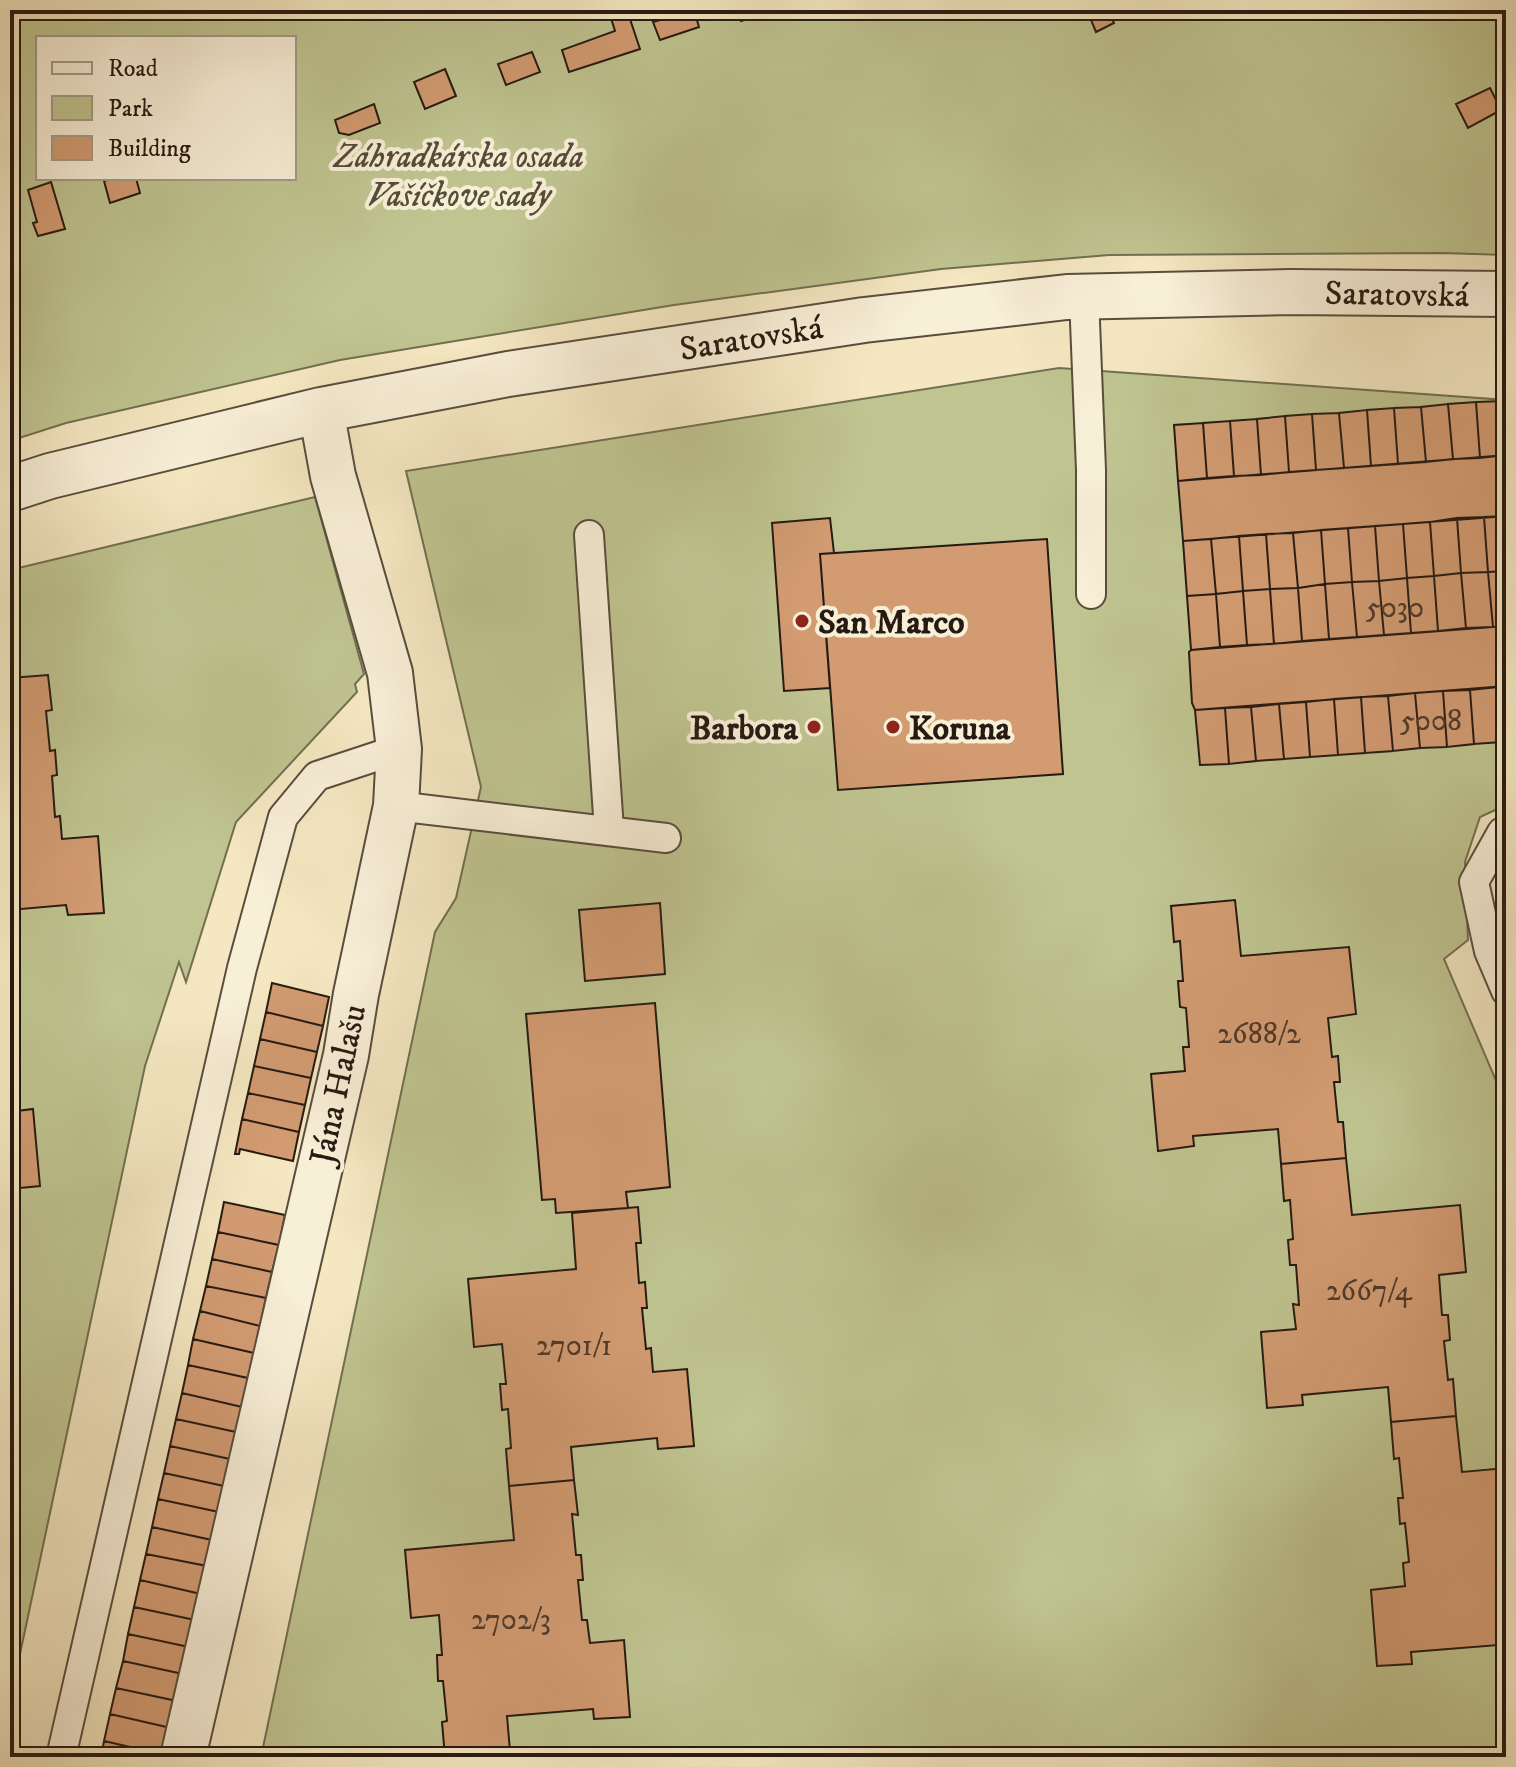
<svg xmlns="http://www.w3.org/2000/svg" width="1516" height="1767" viewBox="0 0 1516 1767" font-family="'IM FELL DW Pica',serif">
  <rect width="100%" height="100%" fill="#f4e7c1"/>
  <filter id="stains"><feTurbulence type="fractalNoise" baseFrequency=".0025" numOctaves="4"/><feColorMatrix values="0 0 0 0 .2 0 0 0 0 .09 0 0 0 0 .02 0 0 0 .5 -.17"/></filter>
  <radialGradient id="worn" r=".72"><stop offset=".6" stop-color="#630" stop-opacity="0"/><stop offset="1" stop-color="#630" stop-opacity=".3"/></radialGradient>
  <path fill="#bfc490" stroke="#726f51" stroke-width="2" fill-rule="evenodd" d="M 10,10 L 1506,10 L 1506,255 L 1442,253 L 1109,255 L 941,269 L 674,305 L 340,360 L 66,423 L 10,441 ZM 38,38 L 294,38 L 294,178 L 38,178 Z
    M 1059,368 L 1506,400 L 1506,805 L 1480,817 L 1465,862 L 1468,940 L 1444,959 L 1506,1104 L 1506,1757 L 261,1757 L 435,932 L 456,898 L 481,787 L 406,471 Z
    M 315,497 L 364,674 L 355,684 L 357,692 L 236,822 L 186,982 L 179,962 L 145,1066 L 10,1701 L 10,570 Z"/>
  <path fill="#d29b72" stroke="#261a12" stroke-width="2" d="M 627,10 L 640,49 L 569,72 L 562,50 L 615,31 L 610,15 Z
    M 679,10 L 694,10 L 699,27 L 660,40 L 653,22 L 671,17 L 670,13 Z
    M 737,10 L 776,10 L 776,11 L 741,21 Z
    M 1098,10 L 1108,10 L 1114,23 L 1096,32 L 1089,15 Z
    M 532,52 L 540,72 L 506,85 L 498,64 Z
    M 445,69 L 456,96 L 425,109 L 414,82 Z
    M 1490,88 L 1501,110 L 1468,128 L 1456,104 Z
    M 374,104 L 380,123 L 349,135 L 339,133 L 335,120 Z
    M 114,178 L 136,178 L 140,193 L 110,203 L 104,181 Z
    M 51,182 L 65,229 L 38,236 L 33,223 L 37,222 L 28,190 Z
    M 1505,401 L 1506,455 L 1480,458 L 1476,402 Z
    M 1476,402 L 1480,458 L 1453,459 L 1448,404 Z
    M 1448,404 L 1453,459 L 1426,462 L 1421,407 Z
    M 1421,407 L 1426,462 L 1398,464 L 1394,408 Z
    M 1394,408 L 1398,464 L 1371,466 L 1367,410 Z
    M 1367,410 L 1371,466 L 1344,468 L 1339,413 Z
    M 1339,413 L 1344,468 L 1316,470 L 1312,414 Z
    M 1312,414 L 1316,470 L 1289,472 L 1285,416 Z
    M 1285,416 L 1289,472 L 1261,475 L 1257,419 Z
    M 1257,419 L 1261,475 L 1234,476 L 1230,421 Z
    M 1230,421 L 1234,476 L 1207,478 L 1203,423 Z
    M 1203,423 L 1207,478 L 1178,481 L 1174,425 Z
    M 1506,455 L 1506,516 L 1183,541 L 1178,481 Z
    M 1506,516 L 1506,571 L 1488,572 L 1484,517 Z
    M 1484,517 L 1488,572 L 1461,573 L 1457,518 Z
    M 830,518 L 834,553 L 820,554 L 830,688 L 784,691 L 772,523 Z
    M 1457,518 L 1461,573 L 1434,576 L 1430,522 Z
    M 1430,522 L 1434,576 L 1407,578 L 1403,524 Z
    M 1403,524 L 1407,578 L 1379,581 L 1375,526 Z
    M 1375,526 L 1379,581 L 1352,582 L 1348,528 Z
    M 1348,528 L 1352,582 L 1325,584 L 1321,530 Z
    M 1321,530 L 1325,584 L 1298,588 L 1293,533 Z
    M 1293,533 L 1298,588 L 1270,589 L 1266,534 Z
    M 1266,534 L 1270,589 L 1243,591 L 1239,536 Z
    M 1239,536 L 1243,591 L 1216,594 L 1211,539 Z
    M 1047,539 L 1063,774 L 838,790 L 820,554 Z
    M 1211,539 L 1216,594 L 1187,596 L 1183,541 Z
    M 1506,571 L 1506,626 L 1493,627 L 1488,572 Z
    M 1488,572 L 1493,627 L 1466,628 L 1461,573 Z
    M 1461,573 L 1466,628 L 1438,631 L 1434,576 Z
    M 1434,576 L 1438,631 L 1411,633 L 1407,578 Z
    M 1407,578 L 1411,633 L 1384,635 L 1379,581 Z
    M 1379,581 L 1384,635 L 1357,637 L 1352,582 Z
    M 1352,582 L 1357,637 L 1329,639 L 1325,584 Z
    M 1325,584 L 1329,639 L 1302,641 L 1298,588 Z
    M 1298,588 L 1302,641 L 1274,644 L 1270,589 Z
    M 1270,589 L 1274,644 L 1247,645 L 1243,591 Z
    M 1243,591 L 1247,645 L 1220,647 L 1216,594 Z
    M 1216,594 L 1220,647 L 1191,650 L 1187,596 Z
    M 1506,626 L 1506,686 L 1195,710 L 1192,703 L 1189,652 L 1191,650 Z
    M 48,675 L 52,710 L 46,711 L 50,751 L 55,750 L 57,775 L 52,776 L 55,817 L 60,816 L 62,839 L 98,836 L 104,913 L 68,915 L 66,905 L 10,910 L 10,678 Z
    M 1506,686 L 1506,742 L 1502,742 L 1498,687 Z
    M 1498,687 L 1502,742 L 1474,744 L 1470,690 Z
    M 1470,690 L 1474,744 L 1447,747 L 1443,691 Z
    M 1443,691 L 1447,747 L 1420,748 L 1415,693 Z
    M 1415,693 L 1420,748 L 1393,751 L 1388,696 Z
    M 1388,696 L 1393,751 L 1365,753 L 1361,697 Z
    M 1361,697 L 1365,753 L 1338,755 L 1334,699 Z
    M 1334,699 L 1338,755 L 1310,757 L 1306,702 Z
    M 1306,702 L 1310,757 L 1284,759 L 1279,704 Z
    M 1279,704 L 1284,759 L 1256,761 L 1251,707 Z
    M 1251,707 L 1256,761 L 1229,764 L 1225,708 Z
    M 1225,708 L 1229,764 L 1200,765 L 1195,710 Z
    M 1235,900 L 1241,956 L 1349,947 L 1356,1014 L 1328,1018 L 1332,1057 L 1338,1056 L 1340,1082 L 1334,1082 L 1338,1122 L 1343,1122 L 1346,1158 L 1281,1164 L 1278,1129 L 1193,1136 L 1194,1146 L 1158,1151 L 1151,1074 L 1185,1071 L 1183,1047 L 1189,1047 L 1186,1008 L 1180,1007 L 1178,981 L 1183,981 L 1180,941 L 1174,942 L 1171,906 Z
    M 660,903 L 665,974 L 585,981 L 579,910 Z
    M 272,983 L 329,997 L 323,1026 L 266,1012 Z
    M 655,1003 L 670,1187 L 626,1192 L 628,1208 L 556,1213 L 555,1199 L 542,1200 L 526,1014 Z
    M 266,1012 L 323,1026 L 317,1052 L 260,1039 Z
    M 260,1039 L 317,1052 L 311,1078 L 254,1066 Z
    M 254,1066 L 311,1078 L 305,1105 L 248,1093 Z
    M 248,1093 L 305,1105 L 299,1132 L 242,1119 Z
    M 33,1109 L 40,1186 L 10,1189 L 10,1112 Z
    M 242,1119 L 299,1132 L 293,1161 L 240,1149 L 239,1154 L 235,1154 Z
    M 1346,1158 L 1352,1215 L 1460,1205 L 1466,1272 L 1439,1275 L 1442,1315 L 1448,1315 L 1450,1340 L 1444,1341 L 1448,1380 L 1453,1379 L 1456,1416 L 1391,1422 L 1388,1387 L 1302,1395 L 1303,1405 L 1267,1408 L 1261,1332 L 1296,1329 L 1293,1304 L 1299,1305 L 1296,1265 L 1290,1265 L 1288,1240 L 1293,1239 L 1290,1200 L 1284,1201 L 1281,1164 Z
    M 224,1202 L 285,1215 L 279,1245 L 218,1232 Z
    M 638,1207 L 641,1243 L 636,1243 L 639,1283 L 645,1282 L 647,1308 L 642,1308 L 646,1349 L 651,1348 L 653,1372 L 687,1369 L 694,1446 L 658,1449 L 657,1438 L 571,1447 L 574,1480 L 509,1486 L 506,1449 L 511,1448 L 508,1409 L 502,1410 L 500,1384 L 506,1384 L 502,1344 L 474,1347 L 468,1279 L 576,1269 L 572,1213 Z
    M 218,1232 L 279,1245 L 272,1272 L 212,1259 Z
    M 212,1259 L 272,1272 L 266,1298 L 206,1286 Z
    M 206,1286 L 266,1298 L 260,1326 L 200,1311 Z
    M 200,1311 L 260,1326 L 254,1353 L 193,1339 Z
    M 193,1339 L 254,1353 L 248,1378 L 188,1365 Z
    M 188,1365 L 248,1378 L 242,1407 L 182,1393 Z
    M 182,1393 L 242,1407 L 236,1432 L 176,1419 Z
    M 1456,1416 L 1462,1472 L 1506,1468 L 1506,1679 L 1501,1679 L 1498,1645 L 1411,1652 L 1412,1664 L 1377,1666 L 1371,1590 L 1405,1586 L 1403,1563 L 1409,1562 L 1405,1523 L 1400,1524 L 1398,1498 L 1403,1498 L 1399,1458 L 1394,1459 L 1391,1422 Z
    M 176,1419 L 236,1432 L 230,1459 L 170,1446 Z
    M 170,1446 L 230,1459 L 224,1486 L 164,1473 Z
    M 164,1473 L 224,1486 L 219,1512 L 158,1499 Z
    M 574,1480 L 578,1515 L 572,1514 L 576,1555 L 581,1555 L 583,1580 L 578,1580 L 582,1620 L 587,1620 L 590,1643 L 624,1640 L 630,1717 L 594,1719 L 593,1709 L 507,1716 L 510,1751 L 445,1757 L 442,1722 L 447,1721 L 443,1681 L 438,1681 L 437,1655 L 442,1655 L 439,1615 L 411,1618 L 405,1550 L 514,1540 L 509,1486 Z
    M 158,1499 L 219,1512 L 212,1540 L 152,1527 Z
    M 152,1527 L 212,1540 L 207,1566 L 146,1554 Z
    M 146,1554 L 207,1566 L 201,1594 L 140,1580 Z
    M 140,1580 L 201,1594 L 195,1620 L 134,1607 Z
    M 134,1607 L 195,1620 L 189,1647 L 128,1634 Z
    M 128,1634 L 189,1647 L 183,1674 L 123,1661 Z
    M 123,1661 L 183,1674 L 177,1701 L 116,1688 Z
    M 1501,1679 L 1506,1679 L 1506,1716 L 1504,1716 Z
    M 116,1688 L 177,1701 L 171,1728 L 110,1714 Z
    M 110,1714 L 171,1728 L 165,1755 L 104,1741 Z
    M 104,1741 L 165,1755 L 164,1757 L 101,1757 Z
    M 510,1751 L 511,1757 L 455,1757 Z"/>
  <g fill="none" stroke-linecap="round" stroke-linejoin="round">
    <g stroke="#5a4d3e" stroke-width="32">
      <path id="lane" d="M 1084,297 L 1091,470 L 1091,594
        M 589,535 L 609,830
        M 396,806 L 666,838
        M 1506,830 L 1502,832 L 1474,882 L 1489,951 L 1506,991
        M 61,1757 L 242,968 L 283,817 L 317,776 L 399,749"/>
    </g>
    <g stroke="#5a4d3e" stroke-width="48">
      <path id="street" d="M 10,489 L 50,476 L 321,410 L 508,374 L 864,320 L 1067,297 L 1290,292 L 1506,294
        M 183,1757 L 346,1055 L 356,994 L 396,806 L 399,749 L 390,673 L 333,476 L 321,410"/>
    </g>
    <use href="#lane" stroke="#f8efd7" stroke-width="28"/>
    <use href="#street" stroke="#f8efd7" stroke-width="44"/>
  </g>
  <g fill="#8f2418" stroke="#f8efd7" stroke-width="3">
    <circle cx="802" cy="621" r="8"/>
    <circle cx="814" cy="727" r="8"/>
    <circle cx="893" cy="727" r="8"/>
  </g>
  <g text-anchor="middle" stroke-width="8" stroke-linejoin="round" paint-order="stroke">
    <g font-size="30" fill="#513a2a">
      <text x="1395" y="617">5030</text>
      <text x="1431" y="730">5008</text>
      <text x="1259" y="1043">2688/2</text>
      <text x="1369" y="1300">2667/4</text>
      <text x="574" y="1355">2701/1</text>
      <text x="511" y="1629">2702/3</text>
    </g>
    <g font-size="34" font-style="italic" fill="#544d38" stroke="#f8efd7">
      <text x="459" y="167">Záhradkárska osada<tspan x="459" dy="39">Vašíčkove sady</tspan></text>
    </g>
    <g font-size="34" fill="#261a12" stroke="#f8efd7">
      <text transform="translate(1397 293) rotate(1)" y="12">Saratovská</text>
      <text transform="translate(751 337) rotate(-9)" y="12">Saratovská</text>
      <text transform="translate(337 1084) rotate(-78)" y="12">Jána Halašu</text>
    </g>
    <g font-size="34" font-weight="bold" fill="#261a12" stroke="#f8efd7" text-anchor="start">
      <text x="818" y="633">San Marco</text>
      <text x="798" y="739" text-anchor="end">Barbora</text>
      <text x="909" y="739">Koruna</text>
    </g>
  </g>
  <rect width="1516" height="1767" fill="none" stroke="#f4e7c1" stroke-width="40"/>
  <rect x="12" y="12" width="1492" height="1743" fill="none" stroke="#261a12" stroke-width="4"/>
  <rect x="20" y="20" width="1476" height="1727" fill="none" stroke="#261a12" stroke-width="2"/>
  <rect x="36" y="36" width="260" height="144" fill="#f8efd7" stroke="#a49a88" stroke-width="2"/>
  <rect x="52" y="62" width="40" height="12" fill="#f8efd7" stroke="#a49a88" stroke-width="2"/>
  <text x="108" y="76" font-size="24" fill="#261a12">Road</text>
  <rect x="52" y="96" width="40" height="24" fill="#bfc490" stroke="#a49a88" stroke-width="2"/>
  <text x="108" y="116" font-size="24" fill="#261a12">Park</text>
  <rect x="52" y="136" width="40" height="24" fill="#d29b72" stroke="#a49a88" stroke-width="2"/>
  <text x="108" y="156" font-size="24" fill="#261a12">Building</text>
  <rect width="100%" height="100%" filter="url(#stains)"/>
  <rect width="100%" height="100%" fill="url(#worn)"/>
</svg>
